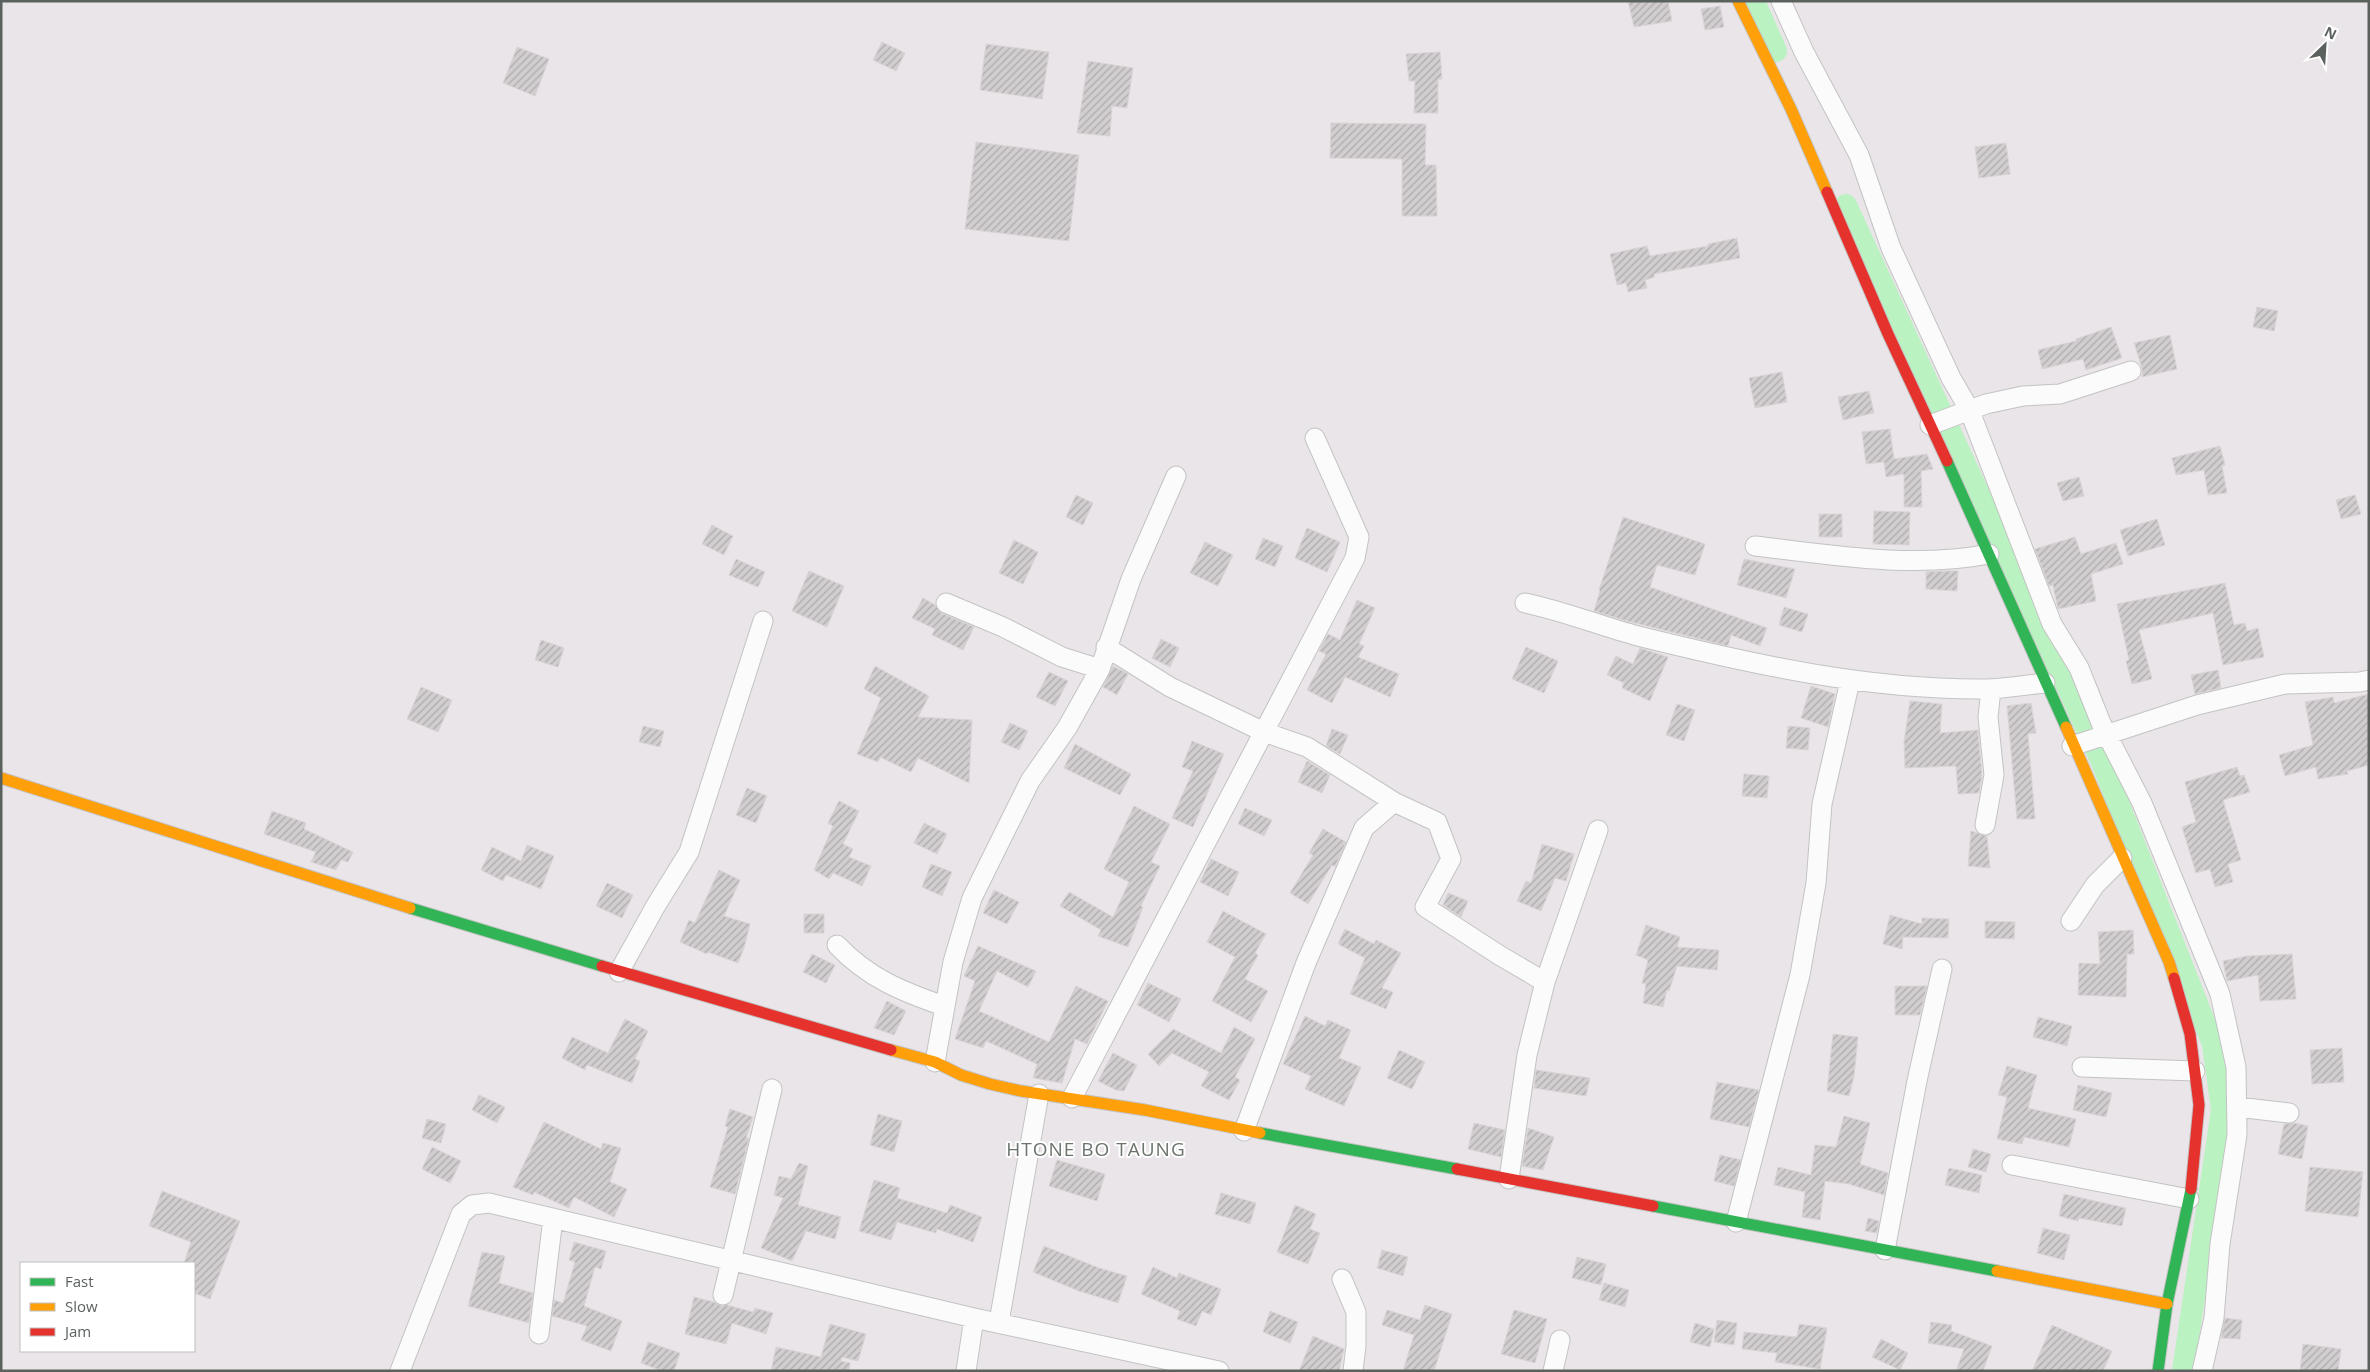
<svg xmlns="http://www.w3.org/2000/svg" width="2370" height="1372" viewBox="0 0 2370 1372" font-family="'Open Sans',sans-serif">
  <defs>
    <pattern id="building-hatch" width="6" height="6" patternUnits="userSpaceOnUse" patternTransform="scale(1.25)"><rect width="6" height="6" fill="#d2ced0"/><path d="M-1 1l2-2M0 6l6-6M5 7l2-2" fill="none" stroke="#adabac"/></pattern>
  </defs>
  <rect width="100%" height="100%" fill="#eae5e8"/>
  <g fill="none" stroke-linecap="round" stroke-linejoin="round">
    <path stroke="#bbf2c2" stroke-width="22" d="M 1754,1 L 1776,51
      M 1846,205 L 2102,762 L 2213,1044 L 2222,1110 L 2183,1371"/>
  </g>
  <path fill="url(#building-hatch)" stroke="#d9d4d8" d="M 1628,1 L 1668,1 L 1672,21 L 1634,27 Z
    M 1720,6 L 1724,27 L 1705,30 L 1701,9 Z
    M 882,42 L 905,53 L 896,71 L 873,60 Z
    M 986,44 L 1049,52 L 1042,99 L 980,90 Z
    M 517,47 L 549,59 L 535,96 L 503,83 Z
    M 1440,52 L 1442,79 L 1438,79 L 1438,113 L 1414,113 L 1415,81 L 1409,81 L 1406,54 Z
    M 1088,61 L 1133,68 L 1127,108 L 1112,106 L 1110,136 L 1077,133 Z
    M 1331,123 L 1426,124 L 1425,165 L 1436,165 L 1437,216 L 1402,216 L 1402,159 L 1330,158 Z
    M 976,142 L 1079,155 L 1069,241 L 965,229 Z
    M 2006,143 L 2010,174 L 1979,178 L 1975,147 Z
    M 1737,238 L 1740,258 L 1654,274 L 1655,277 L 1645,280 L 1647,288 L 1628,292 L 1626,283 L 1617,285 L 1610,254 L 1647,246 L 1650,256 L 1708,246 L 1708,244 Z
    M 2257,307 L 2278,311 L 2274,331 L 2253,327 Z
    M 2111,327 L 2122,358 L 2086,370 L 2083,359 L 2042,369 L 2038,350 L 2076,341 L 2076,339 Z
    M 2170,335 L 2177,369 L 2142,377 L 2142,368 L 2134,343 Z
    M 1782,372 L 1787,402 L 1755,408 L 1749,378 Z
    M 1869,391 L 1874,413 L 1843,420 L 1838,397 Z
    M 1890,429 L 1894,459 L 1927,454 L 1933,469 L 1921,471 L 1922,507 L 1904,507 L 1904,474 L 1886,477 L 1884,462 L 1866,464 L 1862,432 Z
    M 2220,446 L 2225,465 L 2222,466 L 2227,493 L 2208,495 L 2204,470 L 2176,475 L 2172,458 Z
    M 2079,477 L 2084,496 L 2063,501 L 2057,483 Z
    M 1076,495 L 1093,503 L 1083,525 L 1066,517 Z
    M 2355,495 L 2361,514 L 2341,519 L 2336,500 Z
    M 1874,511 L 1910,512 L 1909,545 L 1873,544 Z
    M 1819,514 L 1842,514 L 1842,537 L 1819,537 Z
    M 1623,517 L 1705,544 L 1695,575 L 1657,565 L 1650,587 L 1767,628 L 1760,646 L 1731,635 L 1728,646 L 1627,621 L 1594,611 L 1600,591 L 1599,590 Z
    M 2157,519 L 2165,545 L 2128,556 L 2120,530 Z
    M 712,525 L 733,536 L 724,555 L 702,544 Z
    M 1307,528 L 1340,542 L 1327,572 L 1295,558 Z
    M 2075,537 L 2081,554 L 2116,543 L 2123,564 L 2091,574 L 2096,601 L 2058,609 L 2053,585 L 2049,586 L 2035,549 Z
    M 1263,538 L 1283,546 L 1275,567 L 1255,559 Z
    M 1014,540 L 1038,552 L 1023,584 L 999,573 Z
    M 1205,542 L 1233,555 L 1218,586 L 1190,573 Z
    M 736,559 L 765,572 L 758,587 L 729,575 Z
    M 1744,559 L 1795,569 L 1786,598 L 1737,585 Z
    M 809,571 L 844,586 L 827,627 L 792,611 Z
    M 1946,571 L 1958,571 L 1957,591 L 1926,589 L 1926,572 Z
    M 2225,583 L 2234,625 L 2245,623 L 2247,631 L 2258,628 L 2264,657 L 2223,665 L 2213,613 L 2139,630 L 2152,679 L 2132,684 L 2126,661 L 2129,660 L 2117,604 Z
    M 923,598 L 935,605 L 941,613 L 974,627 L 963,650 L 932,635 L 935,629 L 912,618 Z
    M 1357,600 L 1375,608 L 1359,644 L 1364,646 L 1358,657 L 1399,674 L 1390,697 L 1345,677 L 1332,703 L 1307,690 L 1326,654 L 1319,651 L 1328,634 L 1340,640 Z
    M 1784,607 L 1808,614 L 1802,632 L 1779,625 Z
    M 1161,639 L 1179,648 L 1170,667 L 1152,658 Z
    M 541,640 L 564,648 L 558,667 L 535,660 Z
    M 1526,647 L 1558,661 L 1544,693 L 1512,679 Z
    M 1640,648 L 1668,657 L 1650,701 L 1622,688 L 1624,683 L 1607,675 L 1616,656 L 1633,664 Z
    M 875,666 L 929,696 L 918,717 L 972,720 L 969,783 L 918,758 L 911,772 L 880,757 L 878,762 L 857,754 L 881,698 L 864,689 Z
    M 1113,666 L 1128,674 L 1117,695 L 1103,687 Z
    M 2218,670 L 2221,688 L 2195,694 L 2191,675 Z
    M 1049,672 L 1068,681 L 1055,706 L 1036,697 Z
    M 1811,686 L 1835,694 L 1828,727 L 1801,718 Z
    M 421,687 L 452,700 L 438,732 L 407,719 Z
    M 2369,694 L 2369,765 L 2347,771 L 2348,774 L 2318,779 L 2316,767 L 2285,776 L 2279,755 L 2313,745 L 2305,702 L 2333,697 L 2334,703 Z
    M 1910,701 L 1942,704 L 1940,733 L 1978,730 L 1982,776 L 1979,793 L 1958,794 L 1956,766 L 1905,768 L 1904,742 Z
    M 2031,703 L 2036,733 L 2028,734 L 2035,819 L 2017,819 L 2007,706 Z
    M 1677,704 L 1695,710 L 1684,741 L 1666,735 Z
    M 1010,723 L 1028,731 L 1019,750 L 1001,742 Z
    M 643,726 L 664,731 L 660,747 L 639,742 Z
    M 1788,726 L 1810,728 L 1808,750 L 1786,748 Z
    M 1332,729 L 1348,735 L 1340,754 L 1326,746 Z
    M 1192,741 L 1224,754 L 1193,827 L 1172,818 L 1193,771 L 1182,767 Z
    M 1075,744 L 1131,774 L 1120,795 L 1064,768 Z
    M 1307,761 L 1330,775 L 1322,793 L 1298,782 Z
    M 2237,767 L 2240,776 L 2244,775 L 2250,792 L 2223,800 L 2241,860 L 2228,864 L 2233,882 L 2215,887 L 2210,869 L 2196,873 L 2182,827 L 2196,822 L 2185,782 Z
    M 1744,774 L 1769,776 L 1767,798 L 1742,796 Z
    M 747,788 L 767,796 L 756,823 L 736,815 Z
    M 839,801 L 859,811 L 843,844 L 853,849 L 849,857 L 871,866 L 862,886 L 833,873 L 829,879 L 814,870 L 833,826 L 828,823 Z
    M 1134,806 L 1170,824 L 1151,862 L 1160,866 L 1141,906 L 1143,907 L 1128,947 L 1098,936 L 1101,930 L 1060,906 L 1069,892 L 1113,917 L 1129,882 L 1104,869 Z
    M 1245,808 L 1272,820 L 1264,836 L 1238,824 Z
    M 272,811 L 306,823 L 304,829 L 353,852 L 348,862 L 341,860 L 336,870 L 311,862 L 316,852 L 264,834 Z
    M 924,823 L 947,834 L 937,854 L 914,843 Z
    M 1323,829 L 1346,842 L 1335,867 L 1332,865 L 1308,904 L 1290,893 L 1313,855 L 1309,853 Z
    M 1971,831 L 1987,836 L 1990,868 L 1968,866 Z
    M 1542,844 L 1574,854 L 1566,881 L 1555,878 L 1541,911 L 1517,901 L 1526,881 L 1531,883 Z
    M 527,845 L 554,856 L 541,889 L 506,875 L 503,881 L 481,870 L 492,847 L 521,861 Z
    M 1211,859 L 1239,872 L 1228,896 L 1200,882 Z
    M 931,864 L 952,872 L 942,896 L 922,887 Z
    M 719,870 L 740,880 L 724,916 L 750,924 L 744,948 L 738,963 L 708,952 L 707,954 L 680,942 L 689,920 L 695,923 Z
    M 607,883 L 633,895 L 622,918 L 596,906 Z
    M 994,890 L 1019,902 L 1007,924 L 983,913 Z
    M 1448,893 L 1468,901 L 1461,917 L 1443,905 Z
    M 1223,911 L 1266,934 L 1255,953 L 1258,955 L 1245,979 L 1268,991 L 1251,1022 L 1212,1001 L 1235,957 L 1207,942 Z
    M 804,914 L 824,914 L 824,933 L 804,933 Z
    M 1890,915 L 1922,924 L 1922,918 L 1949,919 L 1948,938 L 1903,937 L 1902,949 L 1883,944 Z
    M 1985,921 L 2015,922 L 2014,939 L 1985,938 Z
    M 1646,925 L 1680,937 L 1677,947 L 1719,950 L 1717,970 L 1677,966 L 1669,991 L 1667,990 L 1663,1007 L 1643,1003 L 1646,984 L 1642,983 L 1648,960 L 1636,955 Z
    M 1345,929 L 1374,944 L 1376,940 L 1401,953 L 1382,988 L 1393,992 L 1386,1009 L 1350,994 L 1365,958 L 1338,944 Z
    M 2133,930 L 2134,954 L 2127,954 L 2126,997 L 2078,995 L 2079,963 L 2100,964 L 2098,932 Z
    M 978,946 L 1036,971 L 1028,987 L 997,971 L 979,1011 L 1049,1042 L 1076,986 L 1108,1001 L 1087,1044 L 1075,1039 L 1062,1083 L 1033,1078 L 1037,1064 L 986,1041 L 983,1048 L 955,1039 L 975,981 L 964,976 Z
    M 812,954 L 835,965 L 826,983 L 803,972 Z
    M 2292,954 L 2296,999 L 2260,1001 L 2258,975 L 2227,981 L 2223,961 L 2247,956 Z
    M 1148,983 L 1181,999 L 1169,1022 L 1137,1005 Z
    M 1895,986 L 1927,986 L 1920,1015 L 1895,1015 Z
    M 887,1001 L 906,1011 L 894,1035 L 874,1028 Z
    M 1305,1016 L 1325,1026 L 1328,1020 L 1351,1030 L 1339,1058 L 1361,1067 L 1344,1106 L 1305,1089 L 1311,1076 L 1283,1064 Z
    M 2038,1017 L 2072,1026 L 2067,1046 L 2033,1037 Z
    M 625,1019 L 648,1031 L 635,1059 L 640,1061 L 632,1083 L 587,1065 L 585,1070 L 562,1058 L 572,1037 L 608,1053 Z
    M 1234,1027 L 1255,1039 L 1235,1077 L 1240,1080 L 1229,1100 L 1201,1086 L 1209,1072 L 1172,1053 L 1159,1066 L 1148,1054 L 1173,1029 L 1221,1053 Z
    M 1833,1034 L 1858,1037 L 1854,1076 L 1849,1096 L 1827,1091 Z
    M 2342,1048 L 2344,1082 L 2312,1084 L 2310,1050 Z
    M 1399,1050 L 1425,1062 L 1412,1089 L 1387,1078 Z
    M 1113,1053 L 1137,1065 L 1124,1091 L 1116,1090 L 1098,1081 Z
    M 2007,1066 L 2037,1075 L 2028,1108 L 2076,1119 L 2069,1147 L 2024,1137 L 2022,1144 L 1997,1139 L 2007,1097 L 1998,1095 Z
    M 1536,1070 L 1590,1078 L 1586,1096 L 1534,1088 Z
    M 1717,1082 L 1759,1090 L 1749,1127 L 1710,1119 Z
    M 2078,1085 L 2112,1093 L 2106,1117 L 2073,1110 Z
    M 479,1095 L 505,1107 L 497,1123 L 472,1110 Z
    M 730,1109 L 753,1117 L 746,1138 L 749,1138 L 735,1194 L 710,1187 L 728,1127 L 725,1126 Z
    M 878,1114 L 902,1121 L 894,1152 L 870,1145 Z
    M 1844,1116 L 1870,1123 L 1860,1164 L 1888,1173 L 1884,1195 L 1849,1184 L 1825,1181 L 1820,1220 L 1802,1217 L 1805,1192 L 1774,1185 L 1778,1167 L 1811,1175 L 1815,1145 L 1836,1147 Z
    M 427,1119 L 446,1124 L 441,1143 L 422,1138 Z
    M 544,1122 L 601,1149 L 603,1143 L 621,1148 L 610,1182 L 627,1189 L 614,1217 L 574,1197 L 569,1208 L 534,1192 L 533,1195 L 513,1187 Z
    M 1474,1123 L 1505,1130 L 1501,1157 L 1468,1149 Z
    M 2294,1123 L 2308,1126 L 2302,1159 L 2278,1154 L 2284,1124 Z
    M 1528,1128 L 1554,1137 L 1543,1170 L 1522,1166 Z
    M 432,1147 L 461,1161 L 450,1183 L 422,1169 Z
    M 1973,1149 L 1991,1154 L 1986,1172 L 1968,1167 Z
    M 1720,1155 L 1741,1160 L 1734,1186 L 1714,1181 Z
    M 1057,1160 L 1105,1174 L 1097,1201 L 1049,1186 Z
    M 799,1163 L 808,1166 L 798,1205 L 841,1217 L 835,1239 L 806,1231 L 792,1261 L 761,1248 L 783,1198 L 774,1195 L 779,1176 L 791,1179 Z
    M 2310,1167 L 2363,1172 L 2358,1217 L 2305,1211 Z
    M 1949,1168 L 1982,1175 L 1979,1193 L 1945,1185 Z
    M 874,1180 L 900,1188 L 897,1198 L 947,1213 L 950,1205 L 982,1217 L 973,1242 L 937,1229 L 936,1233 L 897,1222 L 891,1240 L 859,1231 Z
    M 162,1191 L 240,1221 L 210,1299 L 194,1293 L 194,1263 L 184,1263 L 191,1242 L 149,1226 Z
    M 1221,1193 L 1256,1203 L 1250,1224 L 1215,1214 Z
    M 2064,1194 L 2126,1208 L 2122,1226 L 2079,1218 L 2078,1221 L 2059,1216 Z
    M 1295,1205 L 1316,1214 L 1310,1229 L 1320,1233 L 1308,1264 L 1277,1252 Z
    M 1868,1218 L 1879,1221 L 1877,1233 L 1865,1231 Z
    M 2043,1228 L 2070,1235 L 2064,1260 L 2037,1253 Z
    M 574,1242 L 606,1251 L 601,1269 L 595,1267 L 584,1306 L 622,1321 L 611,1351 L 581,1340 L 587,1326 L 552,1316 L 554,1300 L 563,1303 L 575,1262 L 569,1260 Z
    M 1044,1246 L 1099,1268 L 1127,1276 L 1118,1303 L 1079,1291 L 1033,1272 Z
    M 1382,1250 L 1408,1257 L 1403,1276 L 1377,1268 Z
    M 482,1252 L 505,1256 L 499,1283 L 533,1293 L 529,1323 L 468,1306 Z
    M 1577,1257 L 1606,1264 L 1601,1285 L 1572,1278 Z
    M 1153,1267 L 1177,1278 L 1179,1273 L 1221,1289 L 1211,1315 L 1202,1311 L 1196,1326 L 1177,1319 L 1180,1311 L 1141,1294 Z
    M 1604,1283 L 1629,1290 L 1625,1307 L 1599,1300 Z
    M 694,1297 L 714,1302 L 721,1306 L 727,1305 L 753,1312 L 755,1308 L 773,1313 L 766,1334 L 732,1323 L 726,1344 L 685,1334 Z
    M 1425,1305 L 1452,1314 L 1434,1371 L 1403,1371 L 1414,1335 L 1382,1325 L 1387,1310 L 1420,1320 Z
    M 1514,1310 L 1547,1319 L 1535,1363 L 1501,1354 Z
    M 1270,1311 L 1298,1322 L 1290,1343 L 1263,1332 Z
    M 2225,1318 L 2242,1320 L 2240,1339 L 2221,1338 Z
    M 1717,1320 L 1737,1323 L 1734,1345 L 1714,1342 Z
    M 1931,1322 L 1952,1325 L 1951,1331 L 1992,1346 L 1983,1371 L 1956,1371 L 1964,1349 L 1928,1343 Z
    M 1695,1323 L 1714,1329 L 1710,1347 L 1690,1342 Z
    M 830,1324 L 866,1334 L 858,1361 L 842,1357 L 841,1361 L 850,1363 L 849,1371 L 771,1371 L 776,1347 L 821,1357 Z
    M 1799,1324 L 1827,1328 L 1820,1369 L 1775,1362 L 1777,1353 L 1742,1349 L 1744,1332 L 1797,1337 Z
    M 2052,1325 L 2112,1351 L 2103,1371 L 2032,1371 Z
    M 1313,1336 L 1344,1349 L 1339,1371 L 1299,1371 Z
    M 1881,1339 L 1908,1353 L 1900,1370 L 1872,1357 Z
    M 648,1342 L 680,1353 L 674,1371 L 662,1371 L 641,1363 Z
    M 2303,1344 L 2341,1349 L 2338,1371 L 2300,1371 Z"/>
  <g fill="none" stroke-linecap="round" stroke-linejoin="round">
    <g stroke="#c3c3c3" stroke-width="21">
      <path id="street" d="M 1781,1 L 1804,52 L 1859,155 L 1891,248 L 1951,378 L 1969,409 L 2052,624 L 2079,668 L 2101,723 L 2142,803 L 2220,994 L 2236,1067 L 2237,1135 L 2220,1244 L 2214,1318 L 2202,1371
        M 1930,425 L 1986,404 L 2023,396 L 2060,394 L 2131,371
        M 1755,546 C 1832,555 1913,569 1989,554
        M 946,603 L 1003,627 L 1062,657 L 1100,669
        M 1525,603 C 1564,611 1600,626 1638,636 C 1751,664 1868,690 1985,689 C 2005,689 2025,685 2045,683
        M 1106,647 L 1170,687 L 1264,732 L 1307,747 L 1394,802 L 1437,822 L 1451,859 L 1425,907 L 1499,955 L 1545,982
        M 2072,746 L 2197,705 L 2285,684 L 2360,682 L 2369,680
        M 1985,825 L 1994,775 L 1988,717 L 1991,689
        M 2071,921 L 2095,885 L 2122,858
        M 837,945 C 868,978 903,992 944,1006
        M 619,972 L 655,907 L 689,852 L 763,621
        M 935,1062 L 953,962 L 972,898 L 1030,781 L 1067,728 L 1100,669 L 1131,579 L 1176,476
        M 2082,1067 L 2195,1071
        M 1072,1098 L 1355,558 L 1359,537 L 1315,438
        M 2237,1107 L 2289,1113
        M 1244,1131 L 1306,963 L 1364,828 L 1394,802
        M 2012,1165 L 2189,1199
        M 1509,1179 L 1527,1055 L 1545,982 L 1598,830
        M 1736,1222 L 1800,975 L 1816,883 L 1822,804 L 1850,681
        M 1885,1250 L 1917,1081 L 1942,969
        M 1342,1279 L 1356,1312 L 1356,1346 L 1353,1371
        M 723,1295 L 772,1089
        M 999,1322 L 1039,1094
        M 539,1334 L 553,1218
        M 400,1371 L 461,1214 L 472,1205 L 489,1203 L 974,1318 L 1219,1371
        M 966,1371 L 974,1318
        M 1553,1371 L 1560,1340"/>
    </g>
    <g stroke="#c3c3c3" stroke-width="13">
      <path id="fast" d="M 1947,461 L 2066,727
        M 410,908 L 602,966
        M 1260,1133 L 1457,1169
        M 1653,1206 L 1997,1271
        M 2158,1371 L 2167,1304 L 2191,1189"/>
    </g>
    <g stroke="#c3c3c3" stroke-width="13">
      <path id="slow" d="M 1738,1 L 1791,109 L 1827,192
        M 2066,727 L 2169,962 L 2174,978
        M 1,778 L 410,908
        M 891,1050 L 935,1062 L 961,1075 L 990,1084 L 1021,1091 L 1145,1110 L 1260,1133
        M 1997,1271 L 2167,1304"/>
    </g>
    <g stroke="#c3c3c3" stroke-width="13">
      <path id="jam" d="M 1827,192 L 1888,334 L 1947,461
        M 602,966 L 891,1050
        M 2174,978 L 2190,1034 L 2199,1105 L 2191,1189
        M 1457,1169 L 1653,1206"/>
    </g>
    <use href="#street" stroke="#fcfbfc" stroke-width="19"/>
    <use href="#fast" stroke="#30b455" stroke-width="11"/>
    <use href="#slow" stroke="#ff9f0a" stroke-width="11"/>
    <use href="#jam" stroke="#e5322d" stroke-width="11"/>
  </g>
  <g text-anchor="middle" stroke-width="4" stroke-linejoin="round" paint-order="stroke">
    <g font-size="19" letter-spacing="1" fill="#6c746d" stroke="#fff">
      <text x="1096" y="1156">HTONE BO TAUNG</text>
    </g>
  </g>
  <rect width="2370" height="1372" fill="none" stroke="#5b625d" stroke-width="5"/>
  <rect x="20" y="1262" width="175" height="90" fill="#ffffff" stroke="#bdc0be"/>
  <rect x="30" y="1278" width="25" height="8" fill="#30b455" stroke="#bdc0be"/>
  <text x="65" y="1287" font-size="15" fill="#5b625d">Fast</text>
  <rect x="30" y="1303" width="25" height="8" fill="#ff9f0a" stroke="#bdc0be"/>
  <text x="65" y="1312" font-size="15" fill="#5b625d">Slow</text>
  <rect x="30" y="1328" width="25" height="8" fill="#e5322d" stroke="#bdc0be"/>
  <text x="65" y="1337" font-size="15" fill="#5b625d">Jam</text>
  <g transform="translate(2325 45) rotate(25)" stroke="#ffffff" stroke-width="4" paint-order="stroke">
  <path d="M0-4L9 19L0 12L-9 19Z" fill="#5b625d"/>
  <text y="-8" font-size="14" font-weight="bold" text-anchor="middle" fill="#5b625d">N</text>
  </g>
</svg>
